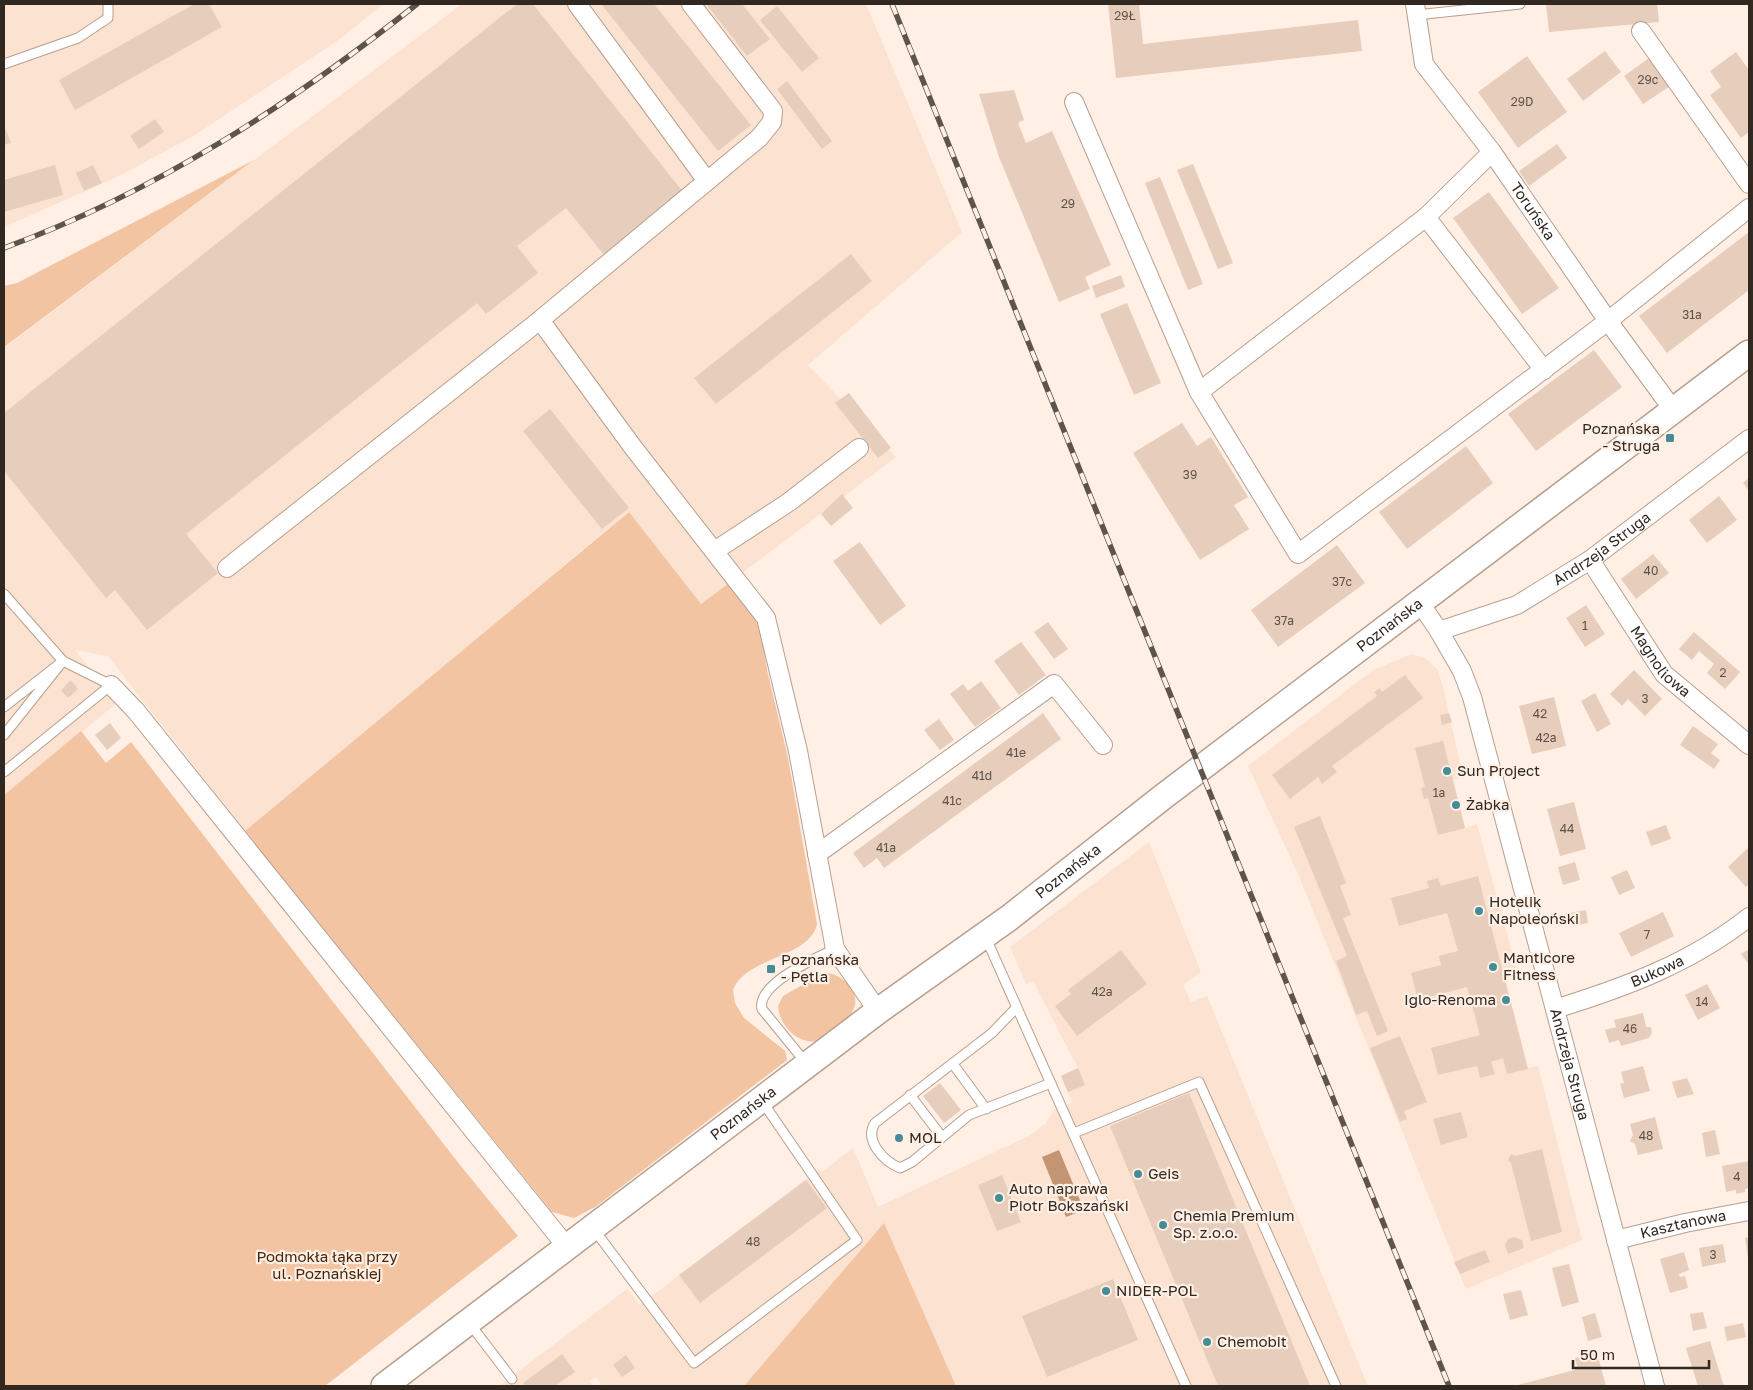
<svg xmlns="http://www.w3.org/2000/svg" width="1753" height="1390" viewBox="0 0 1753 1390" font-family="'Golos Text',sans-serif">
  <rect width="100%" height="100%" fill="#ffefe4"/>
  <path fill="#fce2d0" d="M 4,4 L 383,4 L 340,39 L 195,135 L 119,176 L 4,227 Z
    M 462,4 L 866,4 L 962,232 L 808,365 L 896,457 L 701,604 L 628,512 L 245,831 L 108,656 L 75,650 L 117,703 L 4,795 L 4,348 Z
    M 1411,654 L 1425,658 L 1438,670 L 1444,691 L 1463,777 L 1453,780 L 1465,828 L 1477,824 L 1518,974 L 1505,978 L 1528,1068 L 1538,1066 L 1582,1240 L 1466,1289 L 1299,876 L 1248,766 L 1372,671 Z
    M 1149,842 L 1201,972 L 1183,985 L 1191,1002 L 1207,996 L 1368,1386 L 956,1386 L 884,1224 L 744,1386 L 602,1386 L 596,1377 L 590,1381 L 594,1386 L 499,1386 L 627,1289 L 640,1305 L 819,1169 L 822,1172 L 853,1148 L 878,1207 L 1031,1135 L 1045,1124 L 1054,1110 L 1072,1103 L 1061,1076 L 1078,1068 L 1033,981 L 1026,984 L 1010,947 Z"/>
  <path fill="#f2c4a2" d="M 254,160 L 4,347 L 4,286 L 17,283 Z
    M 629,512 L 701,604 L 729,583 L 750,611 L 762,633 L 767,670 L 788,758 L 817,924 C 810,958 745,957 733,990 L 735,1003 L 744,1018 L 785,1051 L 787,1060 L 595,1207 L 574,1218 L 552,1212 L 544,1202 L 245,831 Z
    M 81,731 L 106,763 L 131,742 L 460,1165 L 518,1236 L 325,1386 L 4,1386 L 4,795 Z
    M 825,972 C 846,976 866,995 849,1017 C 842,1026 828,1034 818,1041 C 798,1045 779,1025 778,1006 L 783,996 Z
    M 884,1223 L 956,1386 L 744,1386 Z"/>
  <path fill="#c39573" d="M 1059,1150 L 1084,1210 L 1066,1217 L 1042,1157 Z"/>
  <path fill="#e7cebc" d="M 194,4 L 209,4 L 222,27 L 75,110 L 59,80 Z
    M 517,4 L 533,4 L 684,193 L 605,256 L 566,208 L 517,246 L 538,273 L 486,314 L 477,303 L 186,534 L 218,573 L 147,630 L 115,590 L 106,598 L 4,471 L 4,413 Z
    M 603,4 L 654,4 L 751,125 L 718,151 L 602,5 Z
    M 706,4 L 742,4 L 770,39 L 747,56 Z
    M 1108,4 L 1139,4 L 1143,44 L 1358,20 L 1362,51 L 1116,78 Z
    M 1546,4 L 1657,4 L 1659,22 L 1549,32 Z
    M 777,6 L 819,58 L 802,72 L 760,20 Z
    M 1605,51 L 1621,72 L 1583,101 L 1567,79 Z
    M 1736,52 L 1749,70 L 1749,132 L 1741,138 L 1710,95 L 1721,87 L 1710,71 Z
    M 1527,56 L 1567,112 L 1518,148 L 1478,92 Z
    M 1652,56 L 1672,85 L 1643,104 L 1624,76 Z
    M 787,81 L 832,141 L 822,149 L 777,89 Z
    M 1014,90 L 1024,120 L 1018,123 L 1026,143 L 1052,131 L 1111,265 L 1085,277 L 1090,289 L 1059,302 L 999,157 L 979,94 Z
    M 155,119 L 164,132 L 139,149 L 130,136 Z
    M 4,125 L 11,143 L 4,145 Z
    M 1557,144 L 1567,158 L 1529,186 L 1519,171 Z
    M 1193,164 L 1233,263 L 1218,269 L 1177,170 Z
    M 55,165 L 63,195 L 4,212 L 4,180 Z
    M 93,165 L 102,183 L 84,191 L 76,173 Z
    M 1160,177 L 1203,284 L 1188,290 L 1145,183 Z
    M 1489,192 L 1559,288 L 1522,314 L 1453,218 Z
    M 1749,232 L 1749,290 L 1667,353 L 1639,316 Z
    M 851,254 L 872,281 L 716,404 L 694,378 Z
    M 1121,275 L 1125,287 L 1096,298 L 1092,286 Z
    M 1127,303 L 1161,383 L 1134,395 L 1100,314 Z
    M 1594,350 L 1622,387 L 1536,451 L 1508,414 Z
    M 849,393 L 891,448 L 878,458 L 835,403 Z
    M 550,409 L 629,508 L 602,529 L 523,431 Z
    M 1182,423 L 1197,446 L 1211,437 L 1248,497 L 1234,505 L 1249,529 L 1200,560 L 1133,453 Z
    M 1466,446 L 1493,483 L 1407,549 L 1379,512 Z
    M 1749,478 L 1749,491 L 1743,483 Z
    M 842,494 L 853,508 L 831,526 L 821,514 Z
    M 1719,496 L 1737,520 L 1707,543 L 1689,520 Z
    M 860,542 L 906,606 L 880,625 L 833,561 Z
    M 1337,545 L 1365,583 L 1278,647 L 1251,610 Z
    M 1653,554 L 1669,573 L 1636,599 L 1621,579 Z
    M 1586,605 L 1605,634 L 1585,647 L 1566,618 Z
    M 1048,622 L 1068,649 L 1054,659 L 1034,632 Z
    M 1694,632 L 1740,672 L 1725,689 L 1707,673 L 1714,664 L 1699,651 L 1692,660 L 1679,649 Z
    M 1021,642 L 1046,675 L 1019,695 L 994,661 Z
    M 1634,670 L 1662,699 L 1645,716 L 1628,699 L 1622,706 L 1610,694 Z
    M 1405,675 L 1423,698 L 1332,766 L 1337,772 L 1322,784 L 1318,777 L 1290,799 L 1272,775 L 1377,696 L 1374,692 L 1380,688 L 1382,692 Z
    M 71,680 L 78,689 L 68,698 L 61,690 Z
    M 981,681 L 1001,708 L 975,727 L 950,694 L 963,684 L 968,691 Z
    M 1595,693 L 1611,724 L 1597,732 L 1581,701 Z
    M 1554,697 L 1566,746 L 1532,754 L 1519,706 Z
    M 1043,713 L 1061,739 L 884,868 L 877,858 L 864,868 L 853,853 Z
    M 1449,713 L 1452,722 L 1442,725 L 1440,715 Z
    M 939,719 L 954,740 L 940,750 L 924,730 Z
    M 110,723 L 121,738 L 107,750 L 95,735 Z
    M 1693,726 L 1718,744 L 1711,753 L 1720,760 L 1714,769 L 1680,745 Z
    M 1443,741 L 1465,828 L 1438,835 L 1428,798 L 1424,799 L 1421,788 L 1425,787 L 1415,748 Z
    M 1574,802 L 1586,849 L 1560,856 L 1547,809 Z
    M 1320,816 L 1346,883 L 1340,886 L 1351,915 L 1343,918 L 1388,1031 L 1377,1036 L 1367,1011 L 1356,1015 L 1336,961 L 1347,956 L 1294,827 Z
    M 1666,825 L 1671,839 L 1651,846 L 1646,832 Z
    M 1749,847 L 1749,884 L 1746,887 L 1728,867 Z
    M 1575,862 L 1580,880 L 1563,885 L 1558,867 Z
    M 1627,870 L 1635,888 L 1619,895 L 1611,877 Z
    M 1478,876 L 1528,1069 L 1507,1074 L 1503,1058 L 1491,1062 L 1495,1074 L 1480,1078 L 1477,1066 L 1438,1075 L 1431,1048 L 1480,1035 L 1467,987 L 1418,1000 L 1411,973 L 1441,965 L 1439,956 L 1458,951 L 1447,913 L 1399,926 L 1391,898 L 1429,888 L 1427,881 L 1438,878 L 1441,886 Z
    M 1586,910 L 1588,923 L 1572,926 L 1570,913 Z
    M 1663,912 L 1674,936 L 1631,957 L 1619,933 Z
    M 1749,949 L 1749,965 L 1741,954 Z
    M 1121,950 L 1147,984 L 1077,1036 L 1055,1006 L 1071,994 L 1068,990 Z
    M 1707,984 L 1720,1008 L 1698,1020 L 1685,995 Z
    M 1643,1013 L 1646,1027 L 1651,1027 L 1652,1033 L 1649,1038 L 1621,1046 L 1619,1040 L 1609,1043 L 1605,1030 L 1616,1027 L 1614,1020 Z
    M 1400,1036 L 1427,1102 L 1404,1111 L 1407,1119 L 1400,1122 L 1370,1048 Z
    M 1643,1066 L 1650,1091 L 1624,1098 L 1620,1084 L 1624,1083 L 1621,1072 Z
    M 1078,1068 L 1085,1085 L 1068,1092 L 1061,1076 Z
    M 1687,1078 L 1694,1094 L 1677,1098 L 1672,1082 Z
    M 940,1083 L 961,1110 L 944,1123 L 923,1096 Z
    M 1189,1093 L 1310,1386 L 1218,1386 L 1110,1126 Z
    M 1461,1112 L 1468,1137 L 1441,1145 L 1433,1119 Z
    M 1655,1117 L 1663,1149 L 1638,1155 L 1635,1144 L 1630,1141 L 1633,1135 L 1630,1124 Z
    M 1715,1130 L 1720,1154 L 1706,1157 L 1702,1133 Z
    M 1542,1149 L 1562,1232 L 1531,1241 L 1511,1163 L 1508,1160 L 1511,1154 L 1515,1156 Z
    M 1749,1161 L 1749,1188 L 1745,1189 L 1745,1192 L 1736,1194 L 1736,1190 L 1726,1192 L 1722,1166 Z
    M 1002,1175 L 1021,1222 L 997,1231 L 978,1185 Z
    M 806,1180 L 827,1208 L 700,1303 L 679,1275 Z
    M 1514,1237 L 1522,1240 L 1524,1248 L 1508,1254 L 1505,1245 L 1508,1239 Z
    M 1749,1237 L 1749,1258 L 1748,1258 L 1745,1238 Z
    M 1723,1244 L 1726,1262 L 1702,1267 L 1699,1248 Z
    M 1485,1250 L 1490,1262 L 1460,1274 L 1454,1262 Z
    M 1684,1252 L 1689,1270 L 1679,1274 L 1680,1277 L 1685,1276 L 1688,1288 L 1670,1293 L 1660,1259 Z
    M 1569,1264 L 1579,1302 L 1562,1307 L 1552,1268 Z
    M 1113,1279 L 1138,1340 L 1047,1377 L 1022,1316 Z
    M 1521,1290 L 1528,1315 L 1510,1320 L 1503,1294 Z
    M 1703,1312 L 1707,1328 L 1693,1331 L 1690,1314 Z
    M 1595,1313 L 1602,1337 L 1588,1341 L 1582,1317 Z
    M 1743,1323 L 1746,1337 L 1727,1341 L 1724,1327 Z
    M 1710,1341 L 1717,1364 L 1724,1386 L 1698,1386 L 1686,1348 Z
    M 1597,1353 L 1606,1386 L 1519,1386 L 1518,1385 L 1578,1369 L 1575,1358 Z
    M 562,1354 L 575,1372 L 555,1386 L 525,1386 L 523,1383 Z
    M 626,1355 L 635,1368 L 622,1377 L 613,1365 Z"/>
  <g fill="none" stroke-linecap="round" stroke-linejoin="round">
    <g stroke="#b79f8e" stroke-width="11">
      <path id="lane" d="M 1416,15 L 1520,4
        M 4,64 L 78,38 L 108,18 L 108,4
        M 4,594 L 63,661 L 4,735
        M 4,707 L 63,661 L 111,685 L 4,772
        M 985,936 L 1186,1386
        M 1017,1007 L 992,1033 L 875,1123 C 864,1140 883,1161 900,1168 L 912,1162 L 969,1115 L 1051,1083
        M 806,1063 L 762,1009 C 756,984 816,958 835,949
        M 953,1064 L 986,1109
        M 910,1095 L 942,1137
        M 1074,1133 L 1199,1082 L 1336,1386
        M 593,1228 L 694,1363 L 857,1240 L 762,1101
        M 470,1324 L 512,1379"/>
    </g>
    <g stroke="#b79f8e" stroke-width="20">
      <g id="street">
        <path d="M 577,4 L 707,181"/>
        <path id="s1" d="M 1415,4 L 1424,64 L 1492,152 L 1608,321 L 1674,411"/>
        <path d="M 1641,31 L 1749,184"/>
        <path d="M 1074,102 L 1199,392 L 1298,554 L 1608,321 L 1749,208"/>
        <path d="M 1426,217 L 1544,370"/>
        <path d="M 540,320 L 759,138 L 772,122 L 773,111 L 691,4"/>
        <path d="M 1199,392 L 1426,217 L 1492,152"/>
        <path d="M 716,550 L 789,502 L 859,448"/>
        <path id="s2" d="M 1590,560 L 1664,674 L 1749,745"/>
        <path d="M 227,568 L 540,320 L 632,446 L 766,618 L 798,751 L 835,949 L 878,1011"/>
        <path id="s3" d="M 1420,603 L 1439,631 L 1517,605 L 1590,560 L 1749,439"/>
        <path id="s4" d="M 1439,631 L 1462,671 L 1472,697 L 1655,1386"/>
        <path d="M 111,685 L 136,711 L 567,1247"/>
        <path d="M 817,854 L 1054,684 L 1103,745"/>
        <path id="s5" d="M 1555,1009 C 1626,987 1691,963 1749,917"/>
        <path id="s6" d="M 1616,1240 L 1685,1223 L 1749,1211"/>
      </g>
    </g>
    <g stroke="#b79f8e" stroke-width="28">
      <g id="secondary">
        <path id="s7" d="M 384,1386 L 878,1011 L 1009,918 L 1164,796 L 1749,353"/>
      </g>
    </g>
    <use href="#lane" stroke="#fff" stroke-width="9"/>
    <use href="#street" stroke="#fff" stroke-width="18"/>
    <use href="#secondary" stroke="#fff" stroke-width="25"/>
    <g stroke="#5e544c" stroke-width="5.5">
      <path id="rail" d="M 892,4 L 1449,1386
        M 4,248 C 156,192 291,104 417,4"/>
    </g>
    <use href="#rail" stroke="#ffefe4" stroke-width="4" stroke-dasharray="11" stroke-linecap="butt"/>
  </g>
  <g fill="#468c97" stroke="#ffefe4" stroke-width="2">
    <rect x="1665" y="433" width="10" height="10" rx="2.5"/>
    <circle cx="1447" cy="771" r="5"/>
    <circle cx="1456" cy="805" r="5"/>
    <circle cx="1479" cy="911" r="5"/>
    <circle cx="1493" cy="967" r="5"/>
    <rect x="766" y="964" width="10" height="10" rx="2.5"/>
    <circle cx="1506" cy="1000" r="5"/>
    <circle cx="899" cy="1138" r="5"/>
    <circle cx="1138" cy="1174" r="5"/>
    <circle cx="999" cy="1198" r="5"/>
    <circle cx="1163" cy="1225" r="5"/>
    <circle cx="1106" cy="1291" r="5"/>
    <circle cx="1207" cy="1342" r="5"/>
  </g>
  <g text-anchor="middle" stroke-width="4.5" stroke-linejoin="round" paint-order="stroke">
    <g font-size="12" fill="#5e5248">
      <text x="1125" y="20">29Ł</text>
      <text x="1648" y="84">29c</text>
      <text x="1522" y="106">29D</text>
      <text x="1068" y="208">29</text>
      <text x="1692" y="319">31a</text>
      <text x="1190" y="479">39</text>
      <text x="1651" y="575">40</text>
      <text x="1342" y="586">37c</text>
      <text x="1284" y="625">37a</text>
      <text x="1585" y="630">1</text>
      <text x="1723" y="677">2</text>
      <text x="1645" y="703">3</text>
      <text x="1540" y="718">42</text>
      <text x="1546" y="742">42a</text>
      <text x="1016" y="757">41e</text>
      <text x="982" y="780">41d</text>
      <text x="1439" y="797">1a</text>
      <text x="952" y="805">41c</text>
      <text x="1567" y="833">44</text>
      <text x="886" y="852">41a</text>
      <text x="1647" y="939">7</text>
      <text x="1102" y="996">42a</text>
      <text x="1702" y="1006">14</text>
      <text x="1630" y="1033">46</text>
      <text x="1646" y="1140">48</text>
      <text x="1737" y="1181">4</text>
      <text x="753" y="1246">48</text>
      <text x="1713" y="1259">3</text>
    </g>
    <g font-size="15" fill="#312821" stroke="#ffefe4">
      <text dy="5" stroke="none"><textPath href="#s1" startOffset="244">Toruńska</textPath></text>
      <text dy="5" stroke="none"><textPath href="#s3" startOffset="218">Andrzeja Struga</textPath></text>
      <text dy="5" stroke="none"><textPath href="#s7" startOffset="1261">Poznańska</textPath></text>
      <text dy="5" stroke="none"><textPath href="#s2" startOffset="124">Magnoliowa</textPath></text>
      <text dy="5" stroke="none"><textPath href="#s7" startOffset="856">Poznańska</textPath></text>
      <text dy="5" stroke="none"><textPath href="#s5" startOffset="109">Bukowa</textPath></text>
      <text dy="5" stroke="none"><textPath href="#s4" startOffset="454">Andrzeja Struga</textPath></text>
      <text dy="5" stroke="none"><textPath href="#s7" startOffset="451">Poznańska</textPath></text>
      <text dy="5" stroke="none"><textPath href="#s6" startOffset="69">Kasztanowa</textPath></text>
    </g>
    <g font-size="15" fill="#312821" stroke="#ffefe4" text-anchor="start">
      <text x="1660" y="434" text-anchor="end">Poznańska<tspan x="1660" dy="17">- Struga</tspan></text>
      <text x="1457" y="776">Sun Project</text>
      <text x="1466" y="810">Żabka</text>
      <text x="1489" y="907">Hotelik<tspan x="1489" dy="17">Napoleoński</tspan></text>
      <text x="1503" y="963">Manticore<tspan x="1503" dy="17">Fitness</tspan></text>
      <text x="781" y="965">Poznańska<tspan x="781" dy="17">- Pętla</tspan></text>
      <text x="1496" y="1005" text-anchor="end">Iglo-Renoma</text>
      <text x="909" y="1143">MOL</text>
      <text x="1148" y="1179">Geis</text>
      <text x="1009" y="1194">Auto naprawa<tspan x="1009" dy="17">Piotr Bokszański</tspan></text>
      <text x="1173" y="1221">Chemia Premium<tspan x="1173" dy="17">Sp. z.o.o.</tspan></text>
      <text x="1116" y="1296">NIDER-POL</text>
      <text x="1217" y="1347">Chemobit</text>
    </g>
    <g font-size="15" fill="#442509" stroke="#ffefe4">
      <text x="327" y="1262">Podmokła łąka przy<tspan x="327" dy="17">ul. Poznańskiej</tspan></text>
    </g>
  </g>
  <rect width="1753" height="1390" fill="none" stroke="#312821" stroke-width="10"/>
  <path d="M1573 1360v8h136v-8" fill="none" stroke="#312821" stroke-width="2.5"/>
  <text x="1580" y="1360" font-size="15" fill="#312821" stroke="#ffefe4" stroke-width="4" paint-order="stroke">50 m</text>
</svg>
